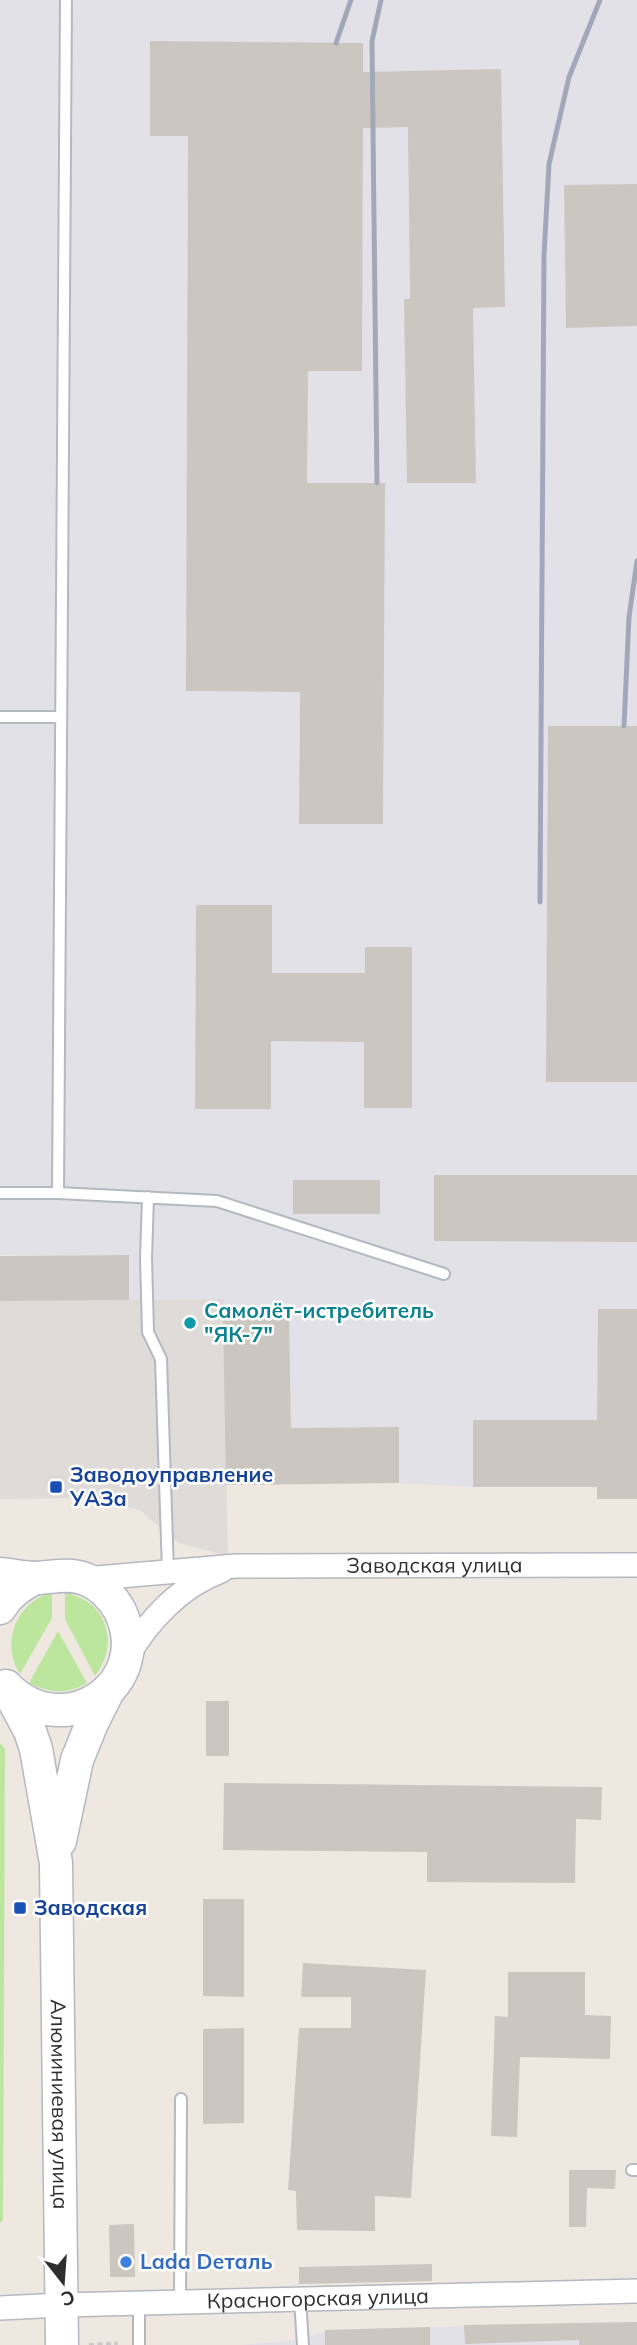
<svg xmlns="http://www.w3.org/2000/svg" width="637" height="2345" viewBox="0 0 637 2345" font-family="Mulish,sans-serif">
  <rect width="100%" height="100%" fill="#efe8e1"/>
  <path fill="#e2e1e8" d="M 0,0 L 637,0 L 637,1499 L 597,1499 L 597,1487 L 473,1487 L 399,1483 L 399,1427 L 291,1428 L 289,1318 L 223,1319 L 224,1299 L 129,1300 L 128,1255 L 0,1255 Z
    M 637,2322 L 637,2345 L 241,2345 L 289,2341 L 330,2330 Z"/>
  <path fill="#bce69d" d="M 52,1593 L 52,1618 L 20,1674 C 0,1644 17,1600 52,1593 Z
    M 65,1593 C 107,1600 120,1644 95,1676 L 65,1619 Z
    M 58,1631 L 87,1683 C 67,1695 49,1693 29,1683 Z
    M 0,1743 L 5,1749 L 3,2220 L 0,2223 Z"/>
  <path fill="#dfdbd8" d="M 224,1299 L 223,1319 L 228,1556 L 178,1543 L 140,1510 L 86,1498 L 0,1499 L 0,1301 Z"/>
  <path fill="#cbc6bf" d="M 150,41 L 363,43 L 363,72 L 501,69 L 505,307 L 473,308 L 476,483 L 407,483 L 404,299 L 410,299 L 408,127 L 363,128 L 362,371 L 308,371 L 307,483 L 385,483 L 383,824 L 299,824 L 300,692 L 186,691 L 188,136 L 150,136 Z
    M 637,184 L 637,326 L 566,328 L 564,185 Z
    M 548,726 L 637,726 L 637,1082 L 546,1082 Z
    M 196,905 L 272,905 L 272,973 L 365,973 L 365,947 L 412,947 L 412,1108 L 364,1108 L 364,1042 L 271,1041 L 271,1109 L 195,1109 Z
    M 434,1175 L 637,1175 L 637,1242 L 434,1241 Z
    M 293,1180 L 380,1180 L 380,1214 L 293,1214 Z
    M 129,1255 L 129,1300 L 0,1301 L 0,1256 Z
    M 598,1309 L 637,1309 L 637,1499 L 597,1499 L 597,1487 L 473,1487 L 473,1420 L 597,1420 Z
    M 289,1318 L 291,1428 L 399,1427 L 399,1483 L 226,1485 L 223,1319 Z
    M 206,1701 L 229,1701 L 229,1756 L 206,1756 Z
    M 224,1783 L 602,1787 L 601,1820 L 576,1819 L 575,1883 L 427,1882 L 427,1852 L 223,1850 Z
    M 203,1899 L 244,1899 L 244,1997 L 203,1996 Z
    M 303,1963 L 426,1970 L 411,2198 L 375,2196 L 375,2231 L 297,2230 L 296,2191 L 288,2190 L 299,2028 L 351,2028 L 351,1997 L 301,1997 Z
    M 508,1972 L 585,1972 L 585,2015 L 611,2016 L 610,2059 L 520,2057 L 517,2137 L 491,2136 L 495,2016 L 508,2017 Z
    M 244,2028 L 244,2123 L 203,2124 L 203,2029 Z
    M 569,2170 L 616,2170 L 615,2189 L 587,2188 L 586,2227 L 569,2227 Z
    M 134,2224 L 135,2277 L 110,2277 L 109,2225 Z
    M 432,2264 L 432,2281 L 299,2284 L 299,2267 Z
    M 637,2322 L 637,2345 L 579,2345 L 579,2340 L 465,2344 L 464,2325 Z
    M 430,2327 L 430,2345 L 325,2345 L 325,2330 Z"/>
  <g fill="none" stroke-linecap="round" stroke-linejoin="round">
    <g stroke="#b4b8c1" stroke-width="14">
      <path id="lane" d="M 66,0 L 58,1193 L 217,1201 L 444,1274
        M 0,717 L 61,717
        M 0,1193 L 58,1193
        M 148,1197 L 146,1258 L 148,1332 L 161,1359 L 168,1572
        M 632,2170 L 637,2170
        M 300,2299 L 303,2345
        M 180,2302 L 181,2099
        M 139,2303 L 139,2345"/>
    </g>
    <g stroke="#b4b8c1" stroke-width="26">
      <g id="street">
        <path id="s1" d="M 85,1579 L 236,1566 L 637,1565"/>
        <path d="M 127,1657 C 148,1621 180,1586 221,1571"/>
        <path id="s2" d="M 0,2308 L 61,2305 L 637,2291"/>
      </g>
    </g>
    <g stroke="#b4b8c1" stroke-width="35">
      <g id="secondary">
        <path d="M 0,1574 C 12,1575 25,1578 37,1578 C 53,1577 70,1573 85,1579 C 100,1584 113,1598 120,1611 C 155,1684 65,1745 7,1687"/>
        <path d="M 0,1608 C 9,1593 20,1586 35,1578"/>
        <path id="s3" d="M 6,1686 L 30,1731 L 36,1749 L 56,1863 L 62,2345"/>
        <path d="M 60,1841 L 77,1760 L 92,1723 L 109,1689"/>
      </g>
    </g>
    <path stroke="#c9c9c9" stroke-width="3.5" stroke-dasharray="5 3.5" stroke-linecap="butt" d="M 89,2345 L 116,2343 L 116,2345"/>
    <use href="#lane" stroke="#fff" stroke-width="10"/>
    <use href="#street" stroke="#fff" stroke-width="23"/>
    <use href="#secondary" stroke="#fff" stroke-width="32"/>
    <path stroke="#a3a8b8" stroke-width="5" d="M 336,43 L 351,0
      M 377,483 L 372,41 L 381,0
      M 624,726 L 629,617 L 637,561
      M 540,902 L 544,255 L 549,164 L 569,77 L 600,0"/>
  </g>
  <circle fill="#0f9aa8" stroke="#fff" stroke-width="2.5" cx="190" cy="1323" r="7"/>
  <g fill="#1a4fb4" stroke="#fff" stroke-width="2.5">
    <rect x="49" y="1480" width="14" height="14" rx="3.5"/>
    <rect x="13" y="1901" width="14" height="14" rx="3.5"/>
  </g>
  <circle fill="#3f7fe0" stroke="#fff" stroke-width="2.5" cx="126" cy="2262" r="7"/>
  <g text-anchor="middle" stroke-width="5" stroke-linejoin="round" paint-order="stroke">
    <g font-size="21" font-weight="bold" fill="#0d838f" stroke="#fff" text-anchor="start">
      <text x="204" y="1318">Самолёт-истребитель<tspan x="204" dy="24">"ЯК-7"</tspan></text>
    </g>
    <g font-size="21" font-weight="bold" fill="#164399" stroke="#fff" text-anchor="start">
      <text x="70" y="1482">Заводоуправление<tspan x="70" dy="24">УАЗа</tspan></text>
      <text x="34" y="1915">Заводская</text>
    </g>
    <g font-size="21" fill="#2e2e2e" stroke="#fff">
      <text dy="7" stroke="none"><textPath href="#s1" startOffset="350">Заводская улица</textPath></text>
      <text dy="7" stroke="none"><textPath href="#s3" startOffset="427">Алюминиевая улица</textPath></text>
      <text dy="7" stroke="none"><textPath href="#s2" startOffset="318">Красногорская улица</textPath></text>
    </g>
    <g font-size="21" font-weight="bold" fill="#366cbe" stroke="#fff" text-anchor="start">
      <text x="140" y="2269">Lada Dеталь</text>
    </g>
  </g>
  <g transform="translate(63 2282) rotate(163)" stroke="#ffffff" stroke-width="5" paint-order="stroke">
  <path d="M0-5L12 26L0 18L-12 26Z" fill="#2e2e2e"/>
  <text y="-10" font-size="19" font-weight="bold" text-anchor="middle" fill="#2e2e2e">С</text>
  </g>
</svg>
